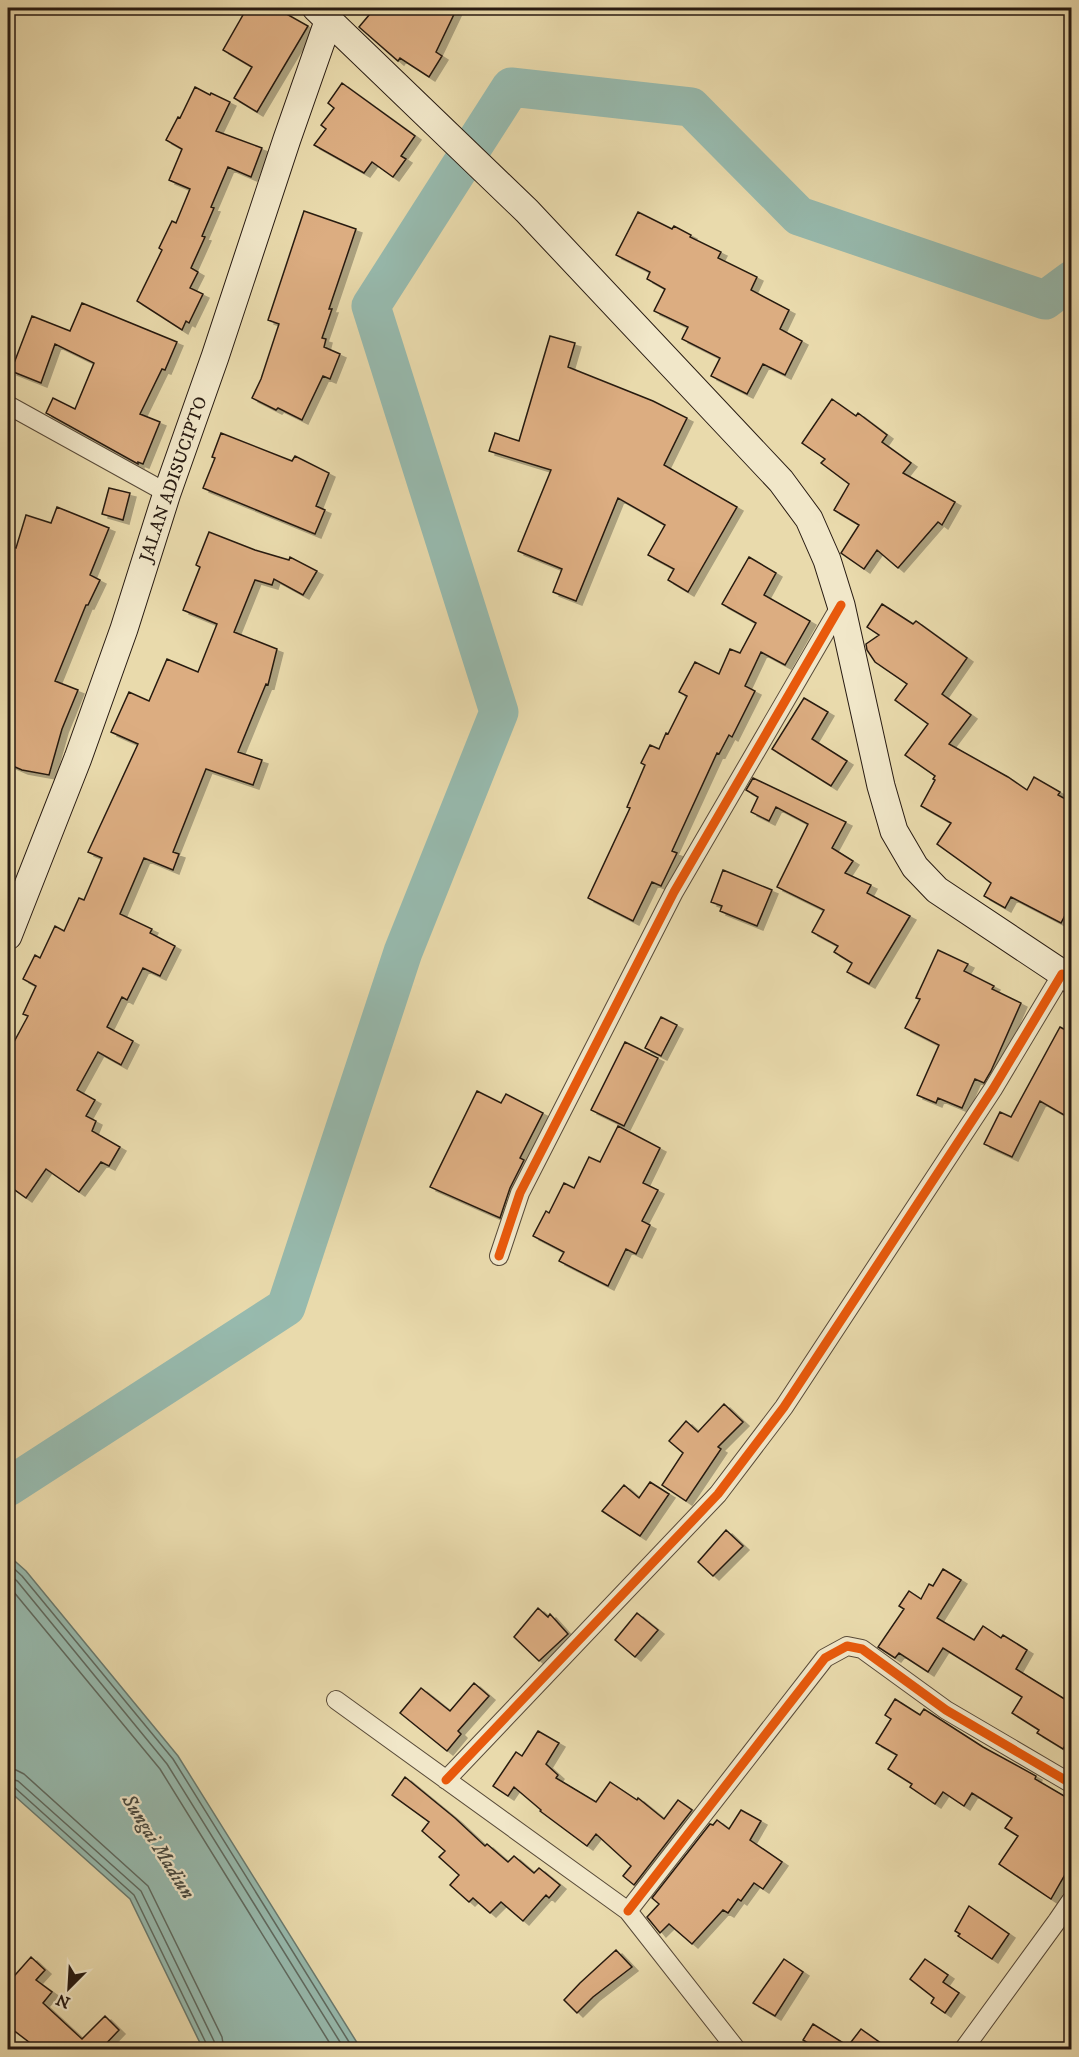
<svg xmlns="http://www.w3.org/2000/svg" width="1079" height="2057" viewBox="0 0 1079 2057" font-family="'IM FELL DW Pica',serif">
  <defs>
    <filter id="shadow"><feDropShadow dx="6" dy="4" stdDeviation="0" flood-color="#0004"/></filter>
  </defs>
  <rect width="100%" height="100%" fill="#e9daac"/>
  <filter id="stains"><feTurbulence type="fractalNoise" baseFrequency=".00333" numOctaves="4"/><feColorMatrix values="0 0 0 0 .2 0 0 0 0 .09 0 0 0 0 .02 0 0 0 .5 -.17"/></filter>
  <radialGradient id="worn" r=".72"><stop offset=".6" stop-color="#630" stop-opacity="0"/><stop offset="1" stop-color="#630" stop-opacity=".3"/></radialGradient>
  <path fill="#97baae" stroke="#6a7a6f" stroke-width="1.5" d="M 8,1555 L 26,1571 L 178,1756 L 361,2049 L 203,2049 L 130,1899 L 8,1790 Z"/>
  <g fill="none" stroke-linecap="round" stroke-linejoin="round">
    <path stroke="#5f6a60" stroke-width="1.5" d="M 8,1563 L 22,1576 L 173,1759 L 354,2050
      M 8,1573 L 17,1581 L 167,1764 L 345,2050
      M 8,1585 L 160,1769 L 334,2050
      M 8,1769 L 16,1770 L 24,1774 L 148,1886 L 222,2037 L 224,2050
      M 8,1778 L 18,1781 L 141,1891 L 214,2041 L 215,2050
      M 8,1786 L 14,1787 L 134,1895 L 207,2045 L 208,2050"/>
    <path stroke="#97baae" stroke-width="39" d="M 8,1487 L 286,1307 L 403,952 L 499,712 L 371,306 L 511,87 L 691,107 L 799,216 L 1045,300 L 1072,280"/>
  </g>
  <path fill="#dcad81" stroke="#271a11" stroke-width="1.5" filter="url(#shadow)" d="M 247,8 L 276,8 L 308,26 L 257,112 L 234,98 L 252,67 L 223,50 Z
    M 375,8 L 457,8 L 436,52 L 442,56 L 429,77 L 400,58 L 398,61 L 359,27 Z
    M 342,83 L 415,136 L 401,156 L 406,159 L 393,177 L 372,162 L 364,173 L 314,145 L 326,129 L 321,125 L 334,108 L 328,103 Z
    M 195,87 L 210,95 L 211,93 L 230,102 L 216,131 L 262,148 L 251,177 L 228,167 L 211,207 L 214,208 L 202,236 L 205,237 L 191,268 L 198,272 L 190,288 L 203,294 L 189,323 L 186,321 L 182,330 L 137,301 L 162,250 L 159,248 L 172,221 L 176,223 L 190,189 L 169,180 L 182,149 L 166,140 L 178,117 L 180,118 Z
    M 304,211 L 356,229 L 329,309 L 332,309 L 322,338 L 326,339 L 324,347 L 340,354 L 330,379 L 323,376 L 302,420 L 278,408 L 276,410 L 252,398 L 261,379 L 279,324 L 268,320 Z
    M 638,212 L 672,229 L 674,226 L 691,235 L 690,237 L 721,252 L 718,258 L 757,277 L 751,290 L 789,310 L 780,329 L 802,341 L 785,375 L 763,364 L 747,394 L 711,376 L 720,358 L 682,339 L 688,327 L 654,311 L 665,289 L 647,279 L 650,272 L 616,255 Z
    M 82,303 L 177,342 L 165,370 L 162,369 L 140,414 L 160,422 L 143,464 L 138,462 L 138,464 L 46,413 L 53,398 L 75,409 L 94,363 L 55,344 L 41,383 L 11,371 L 32,316 L 70,331 Z
    M 550,336 L 575,343 L 568,367 L 653,401 L 687,418 L 664,465 L 737,507 L 688,592 L 668,580 L 674,569 L 648,555 L 665,525 L 618,498 L 576,601 L 553,592 L 562,569 L 518,551 L 551,470 L 489,451 L 495,433 L 519,441 Z
    M 832,399 L 856,416 L 858,413 L 887,435 L 882,442 L 911,463 L 903,473 L 955,502 L 942,525 L 938,522 L 898,568 L 877,550 L 864,569 L 841,553 L 859,525 L 834,510 L 849,484 L 821,463 L 825,459 L 802,443 Z
    M 221,433 L 292,461 L 295,456 L 329,473 L 316,506 L 325,510 L 315,534 L 203,488 L 215,458 L 212,457 Z
    M 109,488 L 130,493 L 123,520 L 102,514 Z
    M 57,507 L 109,528 L 90,575 L 100,580 L 88,605 L 86,605 L 55,681 L 78,690 L 62,729 L 49,775 L 22,770 L 8,764 L 8,544 L 16,548 L 26,515 L 51,523 Z
    M 209,532 L 255,550 L 289,560 L 290,557 L 317,571 L 303,595 L 274,579 L 272,585 L 255,580 L 234,632 L 277,649 L 268,685 L 266,684 L 238,752 L 262,760 L 253,785 L 206,769 L 173,852 L 179,854 L 173,870 L 144,858 L 120,914 L 152,929 L 150,933 L 175,946 L 160,976 L 143,968 L 127,1000 L 122,997 L 107,1027 L 133,1041 L 121,1065 L 98,1052 L 77,1090 L 95,1100 L 86,1116 L 96,1121 L 92,1131 L 120,1147 L 109,1166 L 101,1162 L 79,1192 L 46,1169 L 26,1198 L 8,1185 L 8,1053 L 28,1016 L 23,1014 L 36,986 L 23,979 L 35,955 L 40,958 L 55,926 L 64,931 L 79,898 L 84,900 L 102,858 L 88,852 L 138,744 L 111,732 L 129,692 L 149,701 L 167,659 L 198,672 L 217,624 L 183,610 L 200,567 L 196,565 Z
    M 749,557 L 776,573 L 764,595 L 810,621 L 785,665 L 761,652 L 745,686 L 755,691 L 732,737 L 729,735 L 719,754 L 717,753 L 672,851 L 677,853 L 661,886 L 652,882 L 633,921 L 588,898 L 630,808 L 627,807 L 645,765 L 641,763 L 650,745 L 659,749 L 666,733 L 668,734 L 687,696 L 679,692 L 695,662 L 719,674 L 730,649 L 740,653 L 756,623 L 722,604 Z
    M 882,604 L 913,624 L 916,621 L 967,658 L 942,694 L 971,715 L 949,744 L 1008,777 L 1027,790 L 1034,777 L 1060,792 L 1058,795 L 1071,802 L 1071,904 L 1061,923 L 1011,897 L 1005,908 L 984,896 L 991,883 L 937,844 L 951,823 L 921,806 L 935,780 L 933,779 L 935,776 L 905,755 L 928,724 L 895,700 L 907,684 L 875,662 L 867,650 L 866,644 L 879,635 L 867,627 Z
    M 804,698 L 828,712 L 812,739 L 847,761 L 831,786 L 772,749 Z
    M 753,778 L 846,822 L 832,848 L 853,861 L 845,873 L 871,885 L 867,893 L 910,916 L 869,984 L 847,972 L 852,963 L 834,952 L 838,946 L 812,932 L 824,910 L 777,887 L 808,824 L 776,807 L 769,821 L 751,812 L 758,797 L 746,790 Z
    M 723,870 L 772,890 L 757,926 L 720,911 L 722,906 L 711,902 Z
    M 938,950 L 968,964 L 964,971 L 994,986 L 992,989 L 1021,1003 L 991,1071 L 984,1083 L 975,1079 L 962,1108 L 938,1098 L 936,1103 L 917,1095 L 939,1045 L 905,1028 L 920,999 L 916,998 Z
    M 661,1017 L 677,1025 L 661,1056 L 645,1048 Z
    M 1060,1027 L 1071,1033 L 1071,1119 L 1040,1101 L 1012,1157 L 984,1144 L 1000,1112 L 1011,1117 Z
    M 625,1042 L 658,1058 L 624,1126 L 591,1110 Z
    M 477,1091 L 501,1103 L 506,1094 L 543,1113 L 520,1158 L 524,1160 L 510,1188 L 500,1218 L 430,1187 Z
    M 618,1126 L 660,1148 L 643,1183 L 658,1190 L 642,1221 L 650,1225 L 636,1254 L 626,1249 L 608,1286 L 559,1261 L 564,1252 L 533,1236 L 546,1211 L 549,1213 L 564,1183 L 574,1188 L 589,1157 L 600,1162 Z
    M 724,1404 L 743,1422 L 718,1447 L 721,1449 L 686,1501 L 662,1485 L 683,1453 L 669,1441 L 686,1421 L 698,1432 Z
    M 650,1482 L 669,1494 L 640,1536 L 602,1511 L 624,1485 L 639,1498 Z
    M 726,1530 L 743,1546 L 713,1576 L 698,1562 Z
    M 943,1569 L 961,1580 L 937,1618 L 974,1640 L 983,1626 L 1001,1638 L 1003,1635 L 1027,1650 L 1016,1669 L 1071,1703 L 1071,1736 L 1063,1749 L 1037,1733 L 1039,1730 L 1012,1713 L 1022,1697 L 943,1648 L 928,1672 L 899,1653 L 895,1658 L 878,1647 L 904,1609 L 899,1606 L 909,1591 L 921,1599 L 929,1584 L 933,1586 Z
    M 538,1608 L 548,1617 L 550,1614 L 568,1634 L 539,1661 L 514,1637 Z
    M 637,1613 L 658,1630 L 635,1657 L 615,1640 Z
    M 474,1683 L 489,1696 L 458,1731 L 461,1734 L 447,1751 L 400,1713 L 421,1688 L 450,1711 Z
    M 895,1699 L 920,1715 L 924,1709 L 983,1747 L 1036,1776 L 1035,1779 L 1071,1800 L 1071,1864 L 1051,1899 L 999,1864 L 1018,1836 L 1005,1828 L 1012,1818 L 972,1793 L 964,1806 L 943,1792 L 935,1804 L 910,1787 L 912,1784 L 888,1769 L 897,1755 L 876,1743 L 891,1719 L 885,1715 Z
    M 538,1731 L 559,1743 L 546,1764 L 558,1775 L 556,1778 L 596,1802 L 610,1782 L 637,1800 L 638,1798 L 664,1819 L 678,1800 L 692,1810 L 634,1885 L 623,1876 L 631,1866 L 596,1834 L 587,1846 L 540,1811 L 541,1810 L 514,1787 L 508,1796 L 493,1786 L 516,1752 L 522,1756 Z
    M 405,1777 L 455,1818 L 485,1846 L 487,1844 L 508,1862 L 514,1856 L 534,1873 L 539,1868 L 560,1885 L 549,1898 L 546,1895 L 523,1921 L 501,1902 L 490,1913 L 473,1898 L 469,1902 L 450,1885 L 459,1875 L 439,1857 L 445,1851 L 422,1831 L 429,1822 L 392,1795 Z
    M 741,1810 L 761,1821 L 750,1840 L 782,1862 L 763,1889 L 754,1883 L 741,1901 L 738,1899 L 728,1913 L 723,1910 L 692,1944 L 669,1924 L 660,1933 L 647,1917 L 659,1904 L 652,1898 L 710,1824 L 713,1825 L 717,1820 L 729,1829 Z
    M 969,1906 L 1009,1934 L 992,1959 L 958,1936 L 960,1934 L 955,1931 Z
    M 616,1950 L 632,1967 L 593,1997 L 577,2013 L 564,2000 L 580,1983 Z
    M 31,1957 L 45,1970 L 36,1980 L 52,1992 L 43,2003 L 82,2039 L 105,2016 L 119,2030 L 101,2049 L 38,2049 L 8,2026 L 8,1983 Z
    M 784,1959 L 803,1972 L 775,2016 L 753,2003 Z
    M 925,1959 L 948,1975 L 943,1982 L 959,1993 L 945,2013 L 931,2003 L 934,1998 L 910,1979 Z
    M 813,2024 L 848,2046 L 861,2029 L 889,2049 L 803,2049 L 808,2043 L 803,2040 Z"/>
  <g fill="none" stroke-linecap="round" stroke-linejoin="round">
    <g stroke="#584a38" stroke-width="20">
      <path id="minor" d="M 8,405 L 167,493
        M 499,1256 L 520,1193 L 674,892 L 841,605
        M 336,1700 L 628,1911 L 737,2050
        M 446,1780 L 718,1494 L 784,1407 L 993,1089 L 1062,974
        M 628,1911 L 825,1658 L 847,1646 L 862,1649 L 946,1710 L 1072,1784
        M 963,2050 L 1057,1921 L 1072,1899"/>
    </g>
    <g stroke="#271a11" stroke-width="29">
      <path id="secondary" d="M 316,8 L 527,211 L 781,481 L 809,519 L 827,560 L 841,605 L 881,786 L 894,831 L 915,867 L 937,890 L 1072,980
        M 8,936 L 78,758 L 124,629 L 167,493 L 215,357 L 287,139 L 329,19"/>
    </g>
    <use href="#minor" stroke="#f1e7c9" stroke-width="18"/>
    <use href="#secondary" stroke="#f1e7c9" stroke-width="27"/>
    <g stroke="#f1e7c9" stroke-width="13">
      <path id="cycleway" d="M 499,1256 L 520,1193 L 674,892 L 841,605
        M 446,1780 L 718,1494 L 784,1407 L 993,1089 L 1062,974
        M 628,1911 L 825,1658 L 847,1646 L 862,1649 L 946,1710 L 1072,1784"/>
    </g>
    <use href="#cycleway" stroke="#e8590c" stroke-width="9"/>
  </g>
  <g text-anchor="middle" stroke-width="4.5" stroke-linejoin="round" paint-order="stroke">
    <g font-size="18" fill="#271a11" stroke="#f1e7c9">
      <text transform="translate(173 479) rotate(-71)" y="6">JALAN ADISUCIPTO</text>
    </g>
    <g font-size="20" font-style="italic" fill="#494a40" stroke="#f1e7c9">
      <text transform="translate(159 1846) rotate(58)" y="7">Sungai Madiun</text>
    </g>
  </g>
  <rect width="1079" height="2057" fill="none" stroke="#e9daac" stroke-width="30"/>
  <rect x="9" y="9" width="1061" height="2039" fill="none" stroke="#271a11" stroke-width="3"/>
  <rect x="15" y="15" width="1049" height="2027" fill="none" stroke="#271a11" stroke-width="1.5"/>
  <g transform="translate(69 1988) rotate(204)" stroke="#f1e7c9" stroke-width="4.5" paint-order="stroke">
  <path d="M0-4.5L10 22L0 15L-10 22Z" fill="#271a11"/>
  <text y="-9" font-size="16" font-weight="bold" text-anchor="middle" fill="#271a11">N</text>
  </g>
  <rect width="100%" height="100%" filter="url(#stains)"/>
  <rect width="100%" height="100%" fill="url(#worn)"/>
</svg>
